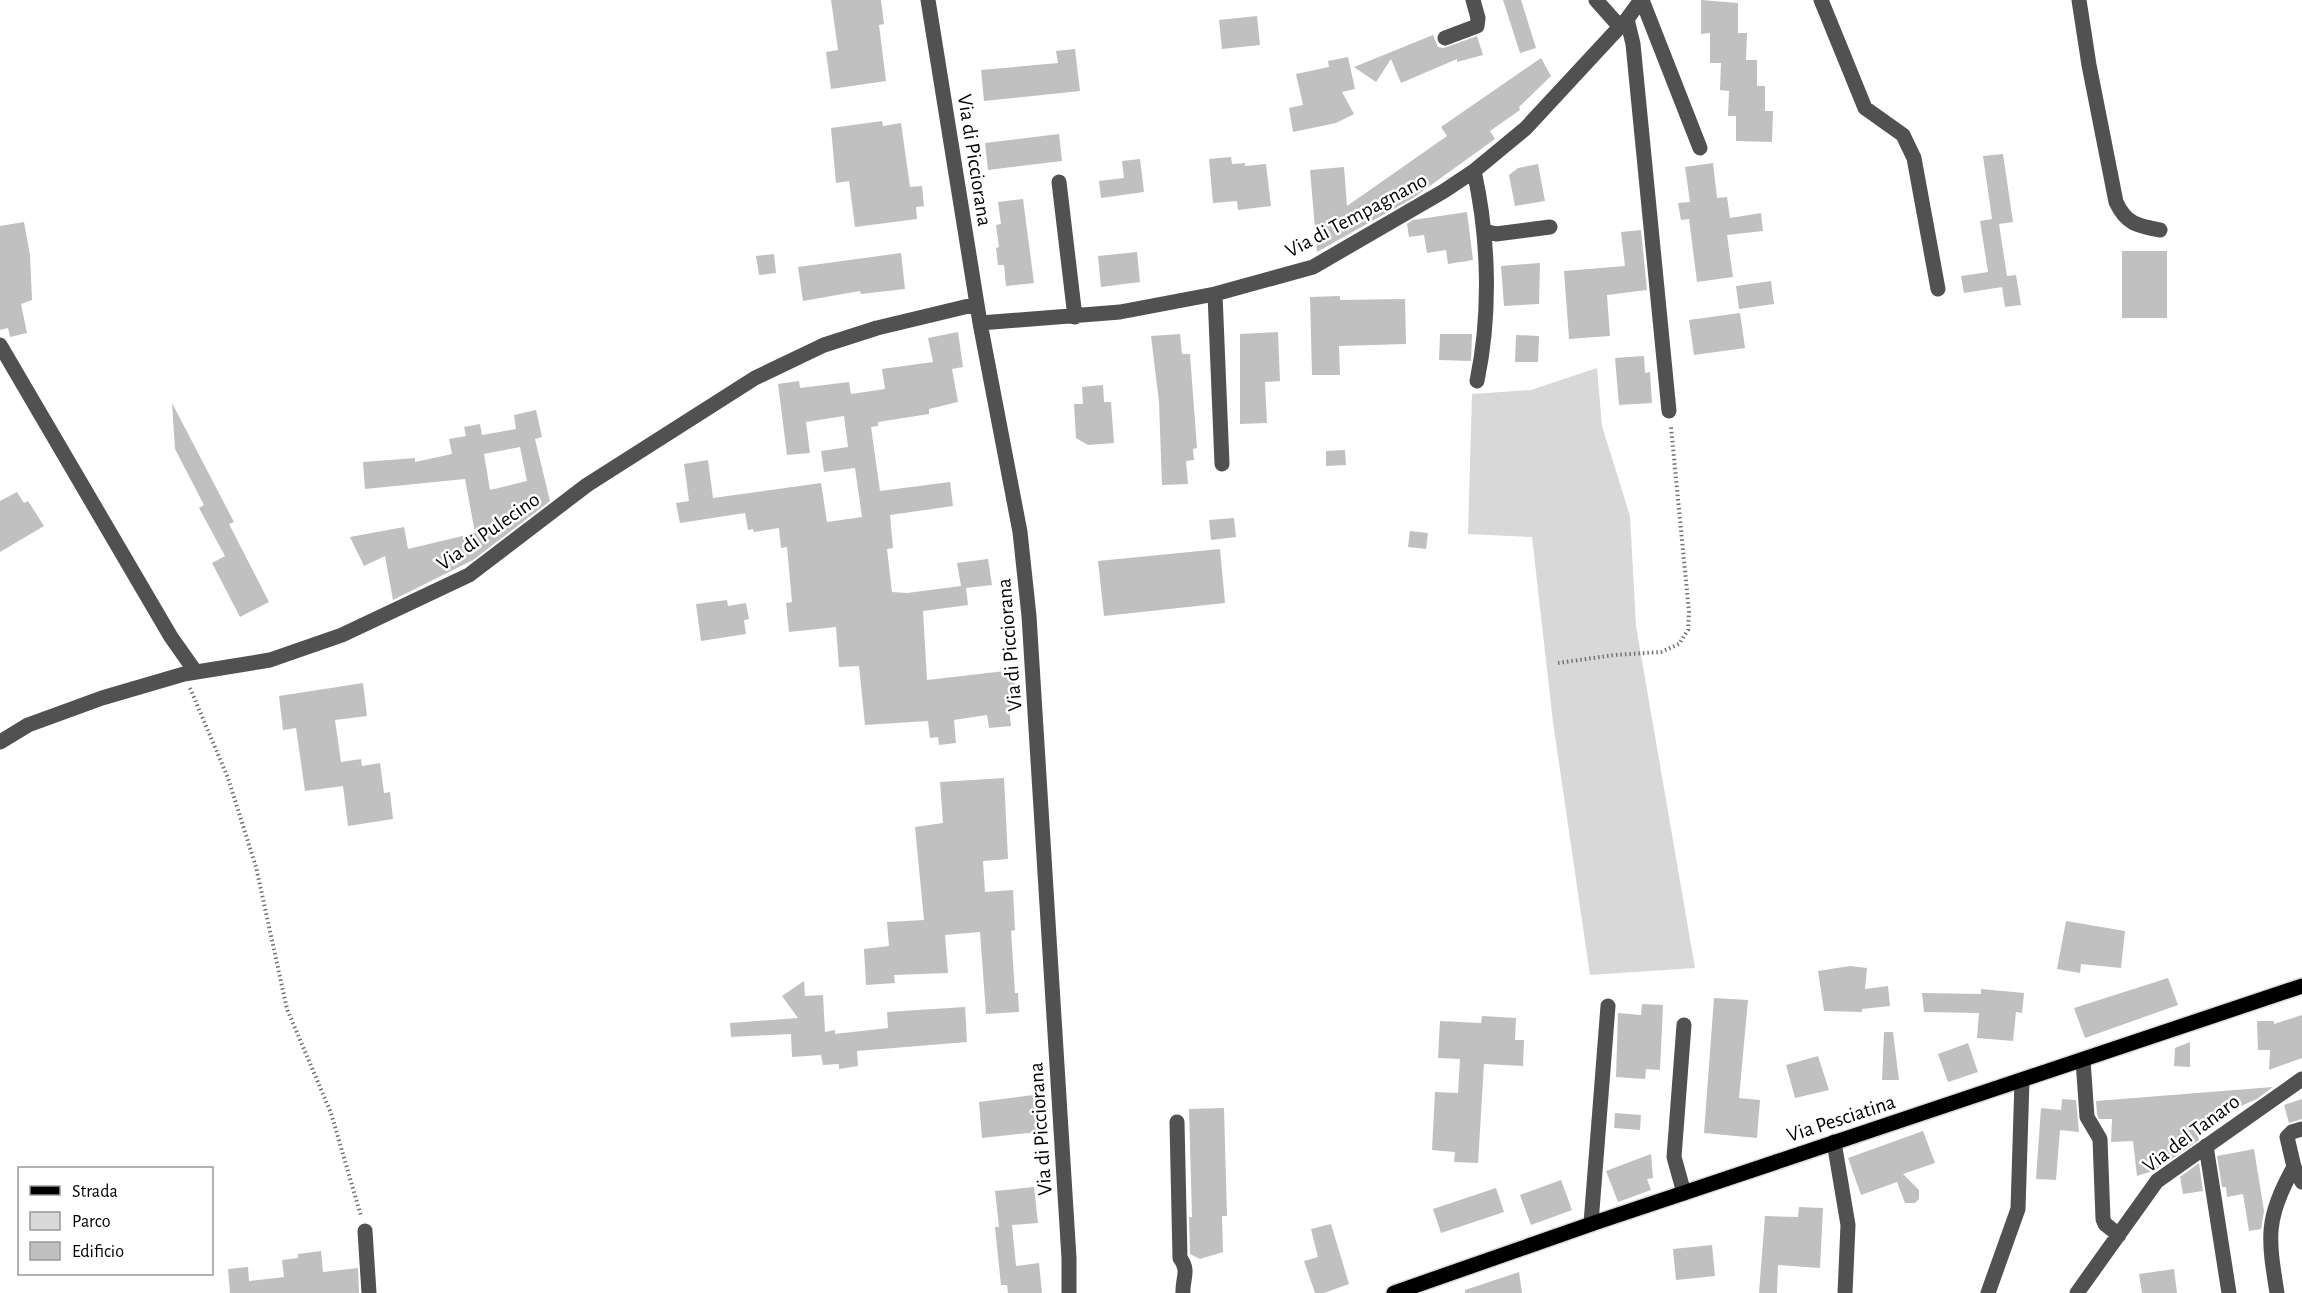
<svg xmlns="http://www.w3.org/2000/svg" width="2302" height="1293" viewBox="0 0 2302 1293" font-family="'Alegreya Sans',sans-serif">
  <rect width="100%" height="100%" fill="#fff"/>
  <path fill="#d8d8d8" d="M 1597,368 L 1602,426 L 1630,516 L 1636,626 L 1695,968 L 1590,975 L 1553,722 L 1532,537 L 1468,534 L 1472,394 L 1531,390 Z"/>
  <path fill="#c0c0c0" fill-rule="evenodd" d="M 831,0 L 881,0 L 884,24 L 879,25 L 886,81 L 831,89 L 826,52 L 838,50 Z
    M 1503,0 L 1521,0 L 1536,48 L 1520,53 Z
    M 1701,0 L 1738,3 L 1738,33 L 1747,33 L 1746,60 L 1757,60 L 1757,86 L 1765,86 L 1765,111 L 1773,111 L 1772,142 L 1736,141 L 1736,116 L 1728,116 L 1729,91 L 1720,90 L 1721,63 L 1710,63 L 1710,33 L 1701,34 Z
    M 1257,16 L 1260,45 L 1222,49 L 1219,20 Z
    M 1433,35 L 1438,47 L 1444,48 L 1477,36 L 1483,55 L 1457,62 L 1457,59 L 1401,83 L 1391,59 L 1376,82 L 1354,67 Z
    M 1075,49 L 1080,91 L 984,101 L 981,70 L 1058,63 L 1056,51 Z
    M 1348,57 L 1355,89 L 1342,92 L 1354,114 L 1336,123 L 1293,132 L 1289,108 L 1303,105 L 1296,74 L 1329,67 L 1328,61 Z
    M 1541,58 L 1551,76 L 1519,107 L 1520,110 L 1490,131 L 1495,139 L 1413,198 L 1317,252 L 1310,170 L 1344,167 L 1347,206 L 1447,136 L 1441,127 Z
    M 882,121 L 883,126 L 901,123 L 910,187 L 922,186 L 924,206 L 916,207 L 917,219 L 855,227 L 849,181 L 836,183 L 831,128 Z
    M 1059,134 L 1062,161 L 988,170 L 985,143 Z
    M 2003,154 L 2013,222 L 1999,224 L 2007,276 L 2016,275 L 2021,305 L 2005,307 L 2002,287 L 1964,293 L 1961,276 L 1988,272 L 1980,221 L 1992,219 L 1983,156 Z
    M 1231,157 L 1232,164 L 1245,163 L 1245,166 L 1266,164 L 1271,206 L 1238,210 L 1237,201 L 1213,203 L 1209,159 Z
    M 1140,159 L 1144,192 L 1101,198 L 1099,181 L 1124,178 L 1122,161 Z
    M 1713,163 L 1717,198 L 1727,197 L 1730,218 L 1761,213 L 1763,231 L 1727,235 L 1733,277 L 1697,282 L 1689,219 L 1681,220 L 1678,203 L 1690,202 L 1685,167 Z
    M 1538,164 L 1545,201 L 1515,206 L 1509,175 L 1518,168 Z
    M 1023,199 L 1034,283 L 1006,286 L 1004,265 L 998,265 L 996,248 L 999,247 L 996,225 L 1001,224 L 998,202 Z
    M 1467,212 L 1473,260 L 1448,264 L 1446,250 L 1427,253 L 1424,235 L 1409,237 L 1407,224 L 1413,220 Z
    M 24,222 L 30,255 L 32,300 L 21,304 L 27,333 L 10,337 L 8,328 L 0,330 L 0,226 Z
    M 1641,230 L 1647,290 L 1607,295 L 1610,336 L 1569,339 L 1564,271 L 1625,266 L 1621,232 Z
    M 2122,251 L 2167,251 L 2167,318 L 2122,318 Z
    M 1137,252 L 1140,282 L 1101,287 L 1098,256 Z
    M 901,253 L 905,289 L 861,294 L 860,291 L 803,301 L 798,267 Z
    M 774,254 L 776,273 L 759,275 L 756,256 Z
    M 1540,263 L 1539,304 L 1504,306 L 1501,266 Z
    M 1771,281 L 1774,304 L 1739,309 L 1736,286 Z
    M 1340,296 L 1340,300 L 1405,299 L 1406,344 L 1339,346 L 1340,375 L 1312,375 L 1310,297 Z
    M 1740,313 L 1745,348 L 1694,355 L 1689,320 Z
    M 958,332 L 963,367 L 952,369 L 958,402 L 929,409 L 929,414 L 878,422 L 878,426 L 871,427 L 880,491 L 950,482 L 953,506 L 890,515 L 893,548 L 887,549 L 892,592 L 907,593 L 961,586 L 957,563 L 988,559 L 992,585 L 966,588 L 968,605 L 923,611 L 927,680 L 1014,670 L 1018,709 L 1009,709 L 1011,726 L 989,728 L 987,715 L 954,720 L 956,743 L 939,745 L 938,737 L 930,738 L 928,721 L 865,725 L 859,666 L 839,667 L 836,627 L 789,632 L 786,603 L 792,602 L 787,547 L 781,548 L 779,528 L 754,532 L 753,529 L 748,530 L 745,513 L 680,523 L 676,503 L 689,501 L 684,464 L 708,460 L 713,498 L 821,483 L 827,522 L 862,517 L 855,468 L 824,472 L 821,451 L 848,447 L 844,416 L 806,422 L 810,453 L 787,455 L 778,384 L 799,381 L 800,388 L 849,382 L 851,394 L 885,389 L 882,369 L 933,362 L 928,338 Z
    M 1278,332 L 1280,381 L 1265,382 L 1267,423 L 1240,424 L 1240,334 Z
    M 1180,334 L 1182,354 L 1190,354 L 1197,448 L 1193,449 L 1194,460 L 1186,461 L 1188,484 L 1162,485 L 1159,402 L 1151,336 Z
    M 1440,334 L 1472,334 L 1471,361 L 1439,360 Z
    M 1516,335 L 1539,336 L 1538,362 L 1515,362 Z
    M 1644,356 L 1645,373 L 1650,372 L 1652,403 L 1619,405 L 1615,358 Z
    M 1103,385 L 1104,402 L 1111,402 L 1114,443 L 1088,445 L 1076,438 L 1074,404 L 1083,404 L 1082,387 Z
    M 172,403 L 234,522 L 229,524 L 269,602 L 240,617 L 212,563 L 225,556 L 199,508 L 204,505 L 175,449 Z
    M 536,410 L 542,437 L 535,439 L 550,501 L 473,560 L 393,600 L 385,556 L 364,566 L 350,537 L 404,527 L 408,549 L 475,533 L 465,479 L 365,489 L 363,462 L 415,458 L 415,462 L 452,454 L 449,439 L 466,436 L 464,427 L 480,424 L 482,435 L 516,429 L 514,415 ZM 520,447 L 527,481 L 490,490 L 484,454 Z
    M 1345,450 L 1346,465 L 1326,466 L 1326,451 Z
    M 17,492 L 24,503 L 28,501 L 44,526 L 0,552 L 0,501 Z
    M 1234,518 L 1236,537 L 1211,540 L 1209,520 Z
    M 1410,531 L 1428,533 L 1426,549 L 1408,547 Z
    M 1220,549 L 1225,603 L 1104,616 L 1098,561 Z
    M 727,600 L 728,606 L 746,603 L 749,619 L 744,620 L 746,634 L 701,641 L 696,604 Z
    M 363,683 L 367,716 L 335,720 L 341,762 L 361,759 L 362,766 L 380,763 L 384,793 L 390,792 L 393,819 L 348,826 L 343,786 L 305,791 L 296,728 L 283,730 L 279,696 Z
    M 1004,778 L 1008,859 L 983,861 L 985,892 L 1013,890 L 1015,930 L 1011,931 L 1015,993 L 1018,993 L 1019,1012 L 986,1014 L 980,932 L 945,935 L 948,973 L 894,975 L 895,983 L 866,985 L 864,949 L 889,946 L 887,922 L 924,920 L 915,827 L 943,823 L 940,782 Z
    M 2066,921 L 2125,931 L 2121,968 L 2081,964 L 2080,973 L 2057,969 Z
    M 1850,966 L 1867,968 L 1865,989 L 1888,986 L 1890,1006 L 1862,1009 L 1862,1012 L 1824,1011 L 1818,971 Z
    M 2168,978 L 2178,1005 L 2085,1038 L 2074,1008 Z
    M 804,981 L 805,996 L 823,995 L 825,1032 L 835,1030 L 835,1034 L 888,1028 L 887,1012 L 965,1007 L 967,1042 L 857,1051 L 858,1066 L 839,1069 L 839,1064 L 823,1065 L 821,1055 L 792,1057 L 791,1034 L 731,1037 L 730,1023 L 798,1018 L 782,996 Z
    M 1981,989 L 2024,993 L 2022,1013 L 2016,1012 L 2013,1041 L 1977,1038 L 1979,1013 L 1924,1012 L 1922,993 L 1981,994 Z
    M 1714,998 L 1748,1000 L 1739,1098 L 1760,1100 L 1757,1138 L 1704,1133 Z
    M 1642,1004 L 1663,1005 L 1660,1070 L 1646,1069 L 1645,1079 L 1616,1077 L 1618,1013 L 1641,1015 Z
    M 2302,1015 L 2302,1058 L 2269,1070 L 2270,1050 L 2258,1050 L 2257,1021 L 2274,1021 L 2274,1024 Z
    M 1482,1016 L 1516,1018 L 1515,1040 L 1524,1040 L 1523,1066 L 1484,1064 L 1478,1163 L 1454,1162 L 1455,1152 L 1432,1150 L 1435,1092 L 1458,1093 L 1460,1059 L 1438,1058 L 1440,1021 L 1481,1023 Z
    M 1884,1032 L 1893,1032 L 1899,1080 L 1882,1080 Z
    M 2190,1042 L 2190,1067 L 2174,1066 L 2175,1048 Z
    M 1968,1043 L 1978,1072 L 1948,1082 L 1938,1054 Z
    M 1818,1056 L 1829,1090 L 1795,1098 L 1786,1065 Z
    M 2273,1087 L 2257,1099 L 2213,1118 L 2197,1131 L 2199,1140 L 2156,1170 L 2137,1176 L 2133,1141 L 2111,1142 L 2112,1119 L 2099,1119 L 2097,1114 L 2096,1101 Z
    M 1033,1095 L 1037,1132 L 982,1138 L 979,1102 Z
    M 2062,1099 L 2076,1100 L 2079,1132 L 2060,1130 L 2056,1180 L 2036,1179 L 2041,1108 L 2061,1110 Z
    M 2302,1099 L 2302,1119 L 2289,1123 L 2284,1105 Z
    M 1224,1108 L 1227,1216 L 1222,1216 L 1223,1252 L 1200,1259 L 1190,1254 L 1189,1217 L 1192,1217 L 1189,1109 Z
    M 1615,1113 L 1641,1115 L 1640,1130 L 1614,1128 Z
    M 1923,1131 L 1935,1163 L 1903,1174 L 1919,1190 L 1919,1199 L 1915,1203 L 1905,1203 L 1897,1182 L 1861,1195 L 1848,1158 Z
    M 2254,1149 L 2264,1211 L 2261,1229 L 2249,1231 L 2243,1194 L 2227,1197 L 2226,1187 L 2222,1187 L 2217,1156 Z
    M 1651,1154 L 1653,1178 L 1647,1179 L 1651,1190 L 1618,1202 L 1606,1171 Z
    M 2199,1163 L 2203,1191 L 2183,1194 L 2180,1177 Z
    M 1561,1180 L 1572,1210 L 1531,1225 L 1520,1195 Z
    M 1034,1187 L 1038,1223 L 1012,1225 L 1016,1266 L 1039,1263 L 1042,1293 L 1008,1293 L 1007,1285 L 1001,1285 L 995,1227 L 999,1227 L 995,1191 Z
    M 1496,1188 L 1504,1212 L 1441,1233 L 1433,1209 Z
    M 1799,1207 L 1823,1208 L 1820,1268 L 1778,1265 L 1777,1293 L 1759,1293 L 1765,1216 L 1798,1217 Z
    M 1331,1224 L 1349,1284 L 1324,1293 L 1315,1293 L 1304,1261 L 1318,1257 L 1311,1229 Z
    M 1712,1245 L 1715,1276 L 1676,1280 L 1673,1249 Z
    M 321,1251 L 323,1272 L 358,1268 L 359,1293 L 230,1293 L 228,1269 L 248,1267 L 249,1281 L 284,1277 L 282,1260 L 298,1258 L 298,1254 Z
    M 2174,1269 L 2177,1293 L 2142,1293 L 2139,1274 Z
    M 1519,1272 L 1522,1293 L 1465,1293 L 1465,1290 Z"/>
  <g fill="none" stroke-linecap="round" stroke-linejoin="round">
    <g stroke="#dbdbdb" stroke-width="18">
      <path id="major" d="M 1394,1293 L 1597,1222 L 2302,986"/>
    </g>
    <path stroke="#737373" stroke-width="4" stroke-dasharray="1.5 3" stroke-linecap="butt" d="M 1558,663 L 1614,655 L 1661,652 L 1679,644 L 1688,630 L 1689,612 L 1671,427
      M 190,688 L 228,778 L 256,867 L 287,1009 L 331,1113 L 361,1216"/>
    <path stroke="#515151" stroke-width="15" d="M 928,0 L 980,323 L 1020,532 L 1029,616 L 1069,1258 L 1069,1293
      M 1596,0 L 1620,27
      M 1642,0 L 1700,148
      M 1821,0 L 1865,108 L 1903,135 L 1914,158 L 1938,289
      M 2079,0 L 2089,65 L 2116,202 C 2126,224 2138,226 2160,230
      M 1627,19 L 1633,44 L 1669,411
      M 1445,38 L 1477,26 L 1478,18 L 1473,0
      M 1474,171 C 1489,238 1491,314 1477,381
      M 1059,182 L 1075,317
      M 1484,231 L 1496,234 L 1550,227
      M 1215,294 L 1222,464
      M 980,323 L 1120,312 L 1215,294 L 1313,267 L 1444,191 L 1474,171 L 1526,128 L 1627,19 L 1641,0
      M 0,345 L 171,637 L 195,671
      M 0,742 L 28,725 L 102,698 L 184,674 L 270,660 L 342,635 L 469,575 L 587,485 L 755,378 L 824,345 L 877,328 L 977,304
      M 2083,1060 L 2087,1117 L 2100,1139 L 2103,1219 L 2105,1224 L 2119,1235
      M 1177,1122 L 1180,1258 C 1190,1271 1182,1279 1183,1293
      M 2302,1129 L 2292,1132 L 2287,1137 L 2294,1167 L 2302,1182
      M 1834,1142 L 1848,1225 L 1845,1293
      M 2206,1146 L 2229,1293
      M 1684,1193 L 1674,1157 L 1684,1025
      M 1591,1223 L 1608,1006
      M 365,1231 L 369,1293
      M 1988,1293 L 2018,1209 L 2022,1080
      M 2077,1293 L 2157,1181 L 2302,1079
      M 2277,1293 C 2268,1237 2265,1218 2294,1167"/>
    <use href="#major" stroke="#000" stroke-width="15"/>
  </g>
  <g text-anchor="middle" stroke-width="5" stroke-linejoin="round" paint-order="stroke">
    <g font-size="21" fill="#000" stroke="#fff">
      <text transform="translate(975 160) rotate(81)" y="7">Via di Picciorana</text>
      <text transform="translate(1356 215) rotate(-28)" y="7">Via di Tempagnano</text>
      <text transform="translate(488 531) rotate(-35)" y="7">Via di Pulecino</text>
      <text transform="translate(1009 645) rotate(-95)" y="7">Via di Picciorana</text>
      <text transform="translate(1841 1118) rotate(-18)" y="7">Via Pesciatina</text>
      <text transform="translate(1040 1129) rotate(-94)" y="7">Via di Picciorana</text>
      <text transform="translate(2191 1133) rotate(-37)" y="7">Via del Tanaro</text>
    </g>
  </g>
  <rect x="18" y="1167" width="195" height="108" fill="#ffffff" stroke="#999999" stroke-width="1.5"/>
  <rect x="30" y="1186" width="30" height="9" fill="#000000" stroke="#999999" stroke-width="1.5"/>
  <text x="72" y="1197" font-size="18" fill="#000000">Strada</text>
  <rect x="30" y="1212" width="30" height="18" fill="#d8d8d8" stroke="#999999" stroke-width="1.5"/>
  <text x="72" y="1227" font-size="18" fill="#000000">Parco</text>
  <rect x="30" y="1242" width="30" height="18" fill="#c0c0c0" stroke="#999999" stroke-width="1.5"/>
  <text x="72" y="1257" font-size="18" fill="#000000">Edificio</text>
</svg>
